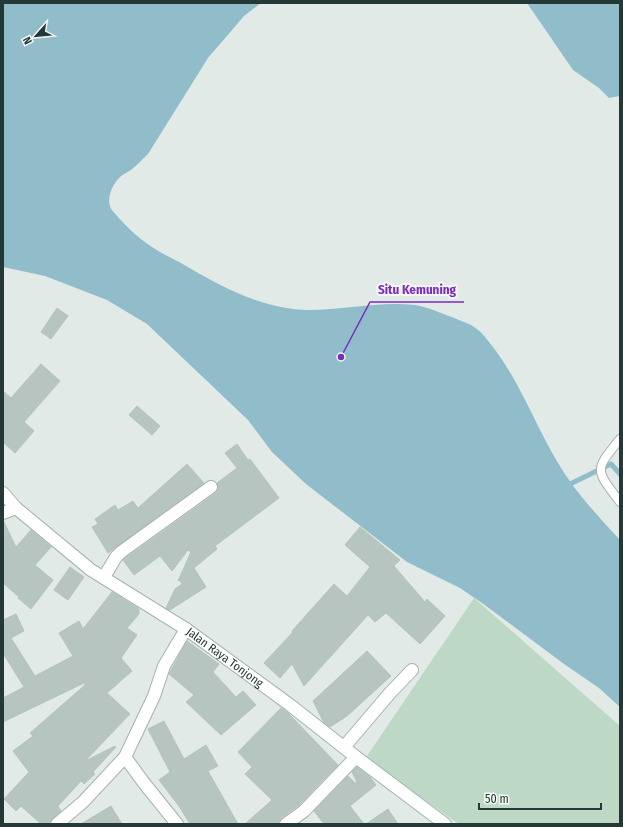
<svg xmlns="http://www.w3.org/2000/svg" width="623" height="827" viewBox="0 0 623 827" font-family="'Fira Sans Condensed',sans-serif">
  <rect width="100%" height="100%" fill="#e2eae7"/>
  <path fill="#bdd9c6" d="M 474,598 L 620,726 L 620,824 L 459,824 L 365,759 Z"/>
  <path fill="#90bdc9" d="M 3,3 L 261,3 L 244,16 L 208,58 L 148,154 C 142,160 137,165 131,170 C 128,172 123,174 120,177 C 112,185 106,198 111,209 C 123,223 136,237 152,247 C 161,253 171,258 181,263 C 220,286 263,310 309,310 C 344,310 380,301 415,305 C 428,307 440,313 452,317 C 458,320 465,322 471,325 C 482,331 488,341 496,351 C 521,385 536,426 558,463 C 575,492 598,516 620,540 L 620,707 L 599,688 L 564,664 L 482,603 L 460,588 L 407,562 L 306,484 L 272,452 L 248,420 L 147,324 L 107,300 L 45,276 L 3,267 Z
    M 527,3 L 620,3 L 620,96 L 609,98 L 599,88 L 573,70 Z"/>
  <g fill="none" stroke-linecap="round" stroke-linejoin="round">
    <path stroke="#90bdc9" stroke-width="5" d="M 566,486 L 611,464 L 620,474"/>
  </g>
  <path fill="#b7c5c0" stroke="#b5c3be" d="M 57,308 L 68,316 L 51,339 L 41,332 Z
    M 41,364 L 60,381 L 24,422 L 34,431 L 15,453 L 3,442 L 3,391 L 11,398 Z
    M 137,406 L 160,426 L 152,435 L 129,415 Z
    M 237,444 L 248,460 L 250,459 L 279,498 L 215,546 L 217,549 L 194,568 L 206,587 L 170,610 L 166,608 L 175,589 L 182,584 L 179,580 L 178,581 L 191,552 L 188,550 L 172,571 L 160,556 L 134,575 L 123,560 L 216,493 L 218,490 L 217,483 L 237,468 L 225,453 Z
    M 187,464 L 204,483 L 108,553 L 92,527 L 98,524 L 95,519 L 115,505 L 118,510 L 133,501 L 138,508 Z
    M 3,520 L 16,547 L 31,530 L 51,547 L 35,565 L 53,580 L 31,609 L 18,598 L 19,597 L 3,583 Z
    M 360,527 L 400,560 L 394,566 L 425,602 L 427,599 L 445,616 L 420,644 L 386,613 L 375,622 L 368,615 L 304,686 L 292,664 L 280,678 L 264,663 L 293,632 L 292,631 L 334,584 L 347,596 L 370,567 L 345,545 Z
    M 70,567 L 84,577 L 68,600 L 54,590 Z
    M 112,592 L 139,609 L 139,614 L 127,628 L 137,635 L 121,658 L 132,671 L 107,693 L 130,714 L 85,761 L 115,746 L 116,747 L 93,772 L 95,774 L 84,784 L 81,781 L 58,806 L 61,811 L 52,819 L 50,824 L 41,824 L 21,806 L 16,811 L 4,799 L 29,772 L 13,751 L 33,736 L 30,733 L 85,685 L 84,683 L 3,722 L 3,698 L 24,687 L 3,653 L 3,620 L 16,614 L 24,631 L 11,638 L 35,676 L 73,656 L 59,633 L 79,621 L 83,629 Z
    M 187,641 L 219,664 L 213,672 L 236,697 L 243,691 L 256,705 L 221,735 L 186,702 L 194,695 L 169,674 Z
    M 367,651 L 391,676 L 347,716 L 330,727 L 324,723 L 313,701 Z
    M 281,708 L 289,714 L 338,765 L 299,805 L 281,818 L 278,824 L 245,824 L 272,800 L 245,774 L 252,767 L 238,752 Z
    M 164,721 L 184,759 L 206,745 L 218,766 L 208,771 L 238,824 L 190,824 L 179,806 L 159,780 L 170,772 L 148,729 Z
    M 357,767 L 370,777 L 376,785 L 350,806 L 364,824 L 324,824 L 314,811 L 348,776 L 355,783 L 357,782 L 352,772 Z
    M 111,806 L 122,824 L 81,824 Z
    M 388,809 L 398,824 L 366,824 Z"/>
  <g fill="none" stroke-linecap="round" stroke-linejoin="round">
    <g stroke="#a5b1ae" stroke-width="10">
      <path id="service" d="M 620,439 C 594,471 595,469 620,502"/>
    </g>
    <g stroke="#a5b1ae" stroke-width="14">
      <path id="minor" d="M 3,513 L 16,508
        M 104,577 L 116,557 L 121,552 L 211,487
        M 344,747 L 390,693 L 412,670
        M 125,757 L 144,783 L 177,824
        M 57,824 L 83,802 L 125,757 L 154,696 L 164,666 L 186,629
        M 286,824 L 304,811 L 356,757"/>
    </g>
    <g stroke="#a2b5af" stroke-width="14">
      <g id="secondary">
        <path id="s1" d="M 3,493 L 16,508 L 91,570 L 186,629 L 290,705 L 356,757 L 445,824"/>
      </g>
    </g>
    <use href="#service" stroke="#fff" stroke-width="8"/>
    <use href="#minor" stroke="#fff" stroke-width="12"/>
    <use href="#secondary" stroke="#fff" stroke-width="12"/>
  </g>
  <g text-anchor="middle" stroke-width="4" stroke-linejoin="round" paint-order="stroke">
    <g font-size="12" fill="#243935" stroke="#f2f7f5">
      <text dy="4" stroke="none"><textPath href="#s1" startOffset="277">Jalan Raya Tonjong</textPath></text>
    </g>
  </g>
  <path fill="none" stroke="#7b2cbf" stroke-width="1.5" d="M341 357L370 302H464"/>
  <circle fill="#7b2cbf" stroke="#f2f7f5" stroke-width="1.5" cx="341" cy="357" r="4"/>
  <g font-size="13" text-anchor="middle" font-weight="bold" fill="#7b2cbf" stroke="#f2f7f5" stroke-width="4" stroke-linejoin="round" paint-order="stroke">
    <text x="417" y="294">Situ Kemuning</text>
  </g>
  <rect width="623" height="827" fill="none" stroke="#243935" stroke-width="8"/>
  <g transform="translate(36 36) rotate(243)" stroke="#f2f7f5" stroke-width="3" paint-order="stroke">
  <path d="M0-3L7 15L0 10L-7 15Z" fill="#243935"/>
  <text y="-6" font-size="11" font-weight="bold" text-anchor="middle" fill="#243935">N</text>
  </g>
  <path d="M479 803v6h122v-6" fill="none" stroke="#243935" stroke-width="2"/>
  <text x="485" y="803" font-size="12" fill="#243935" stroke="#f2f7f5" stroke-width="3" paint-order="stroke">50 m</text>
</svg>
